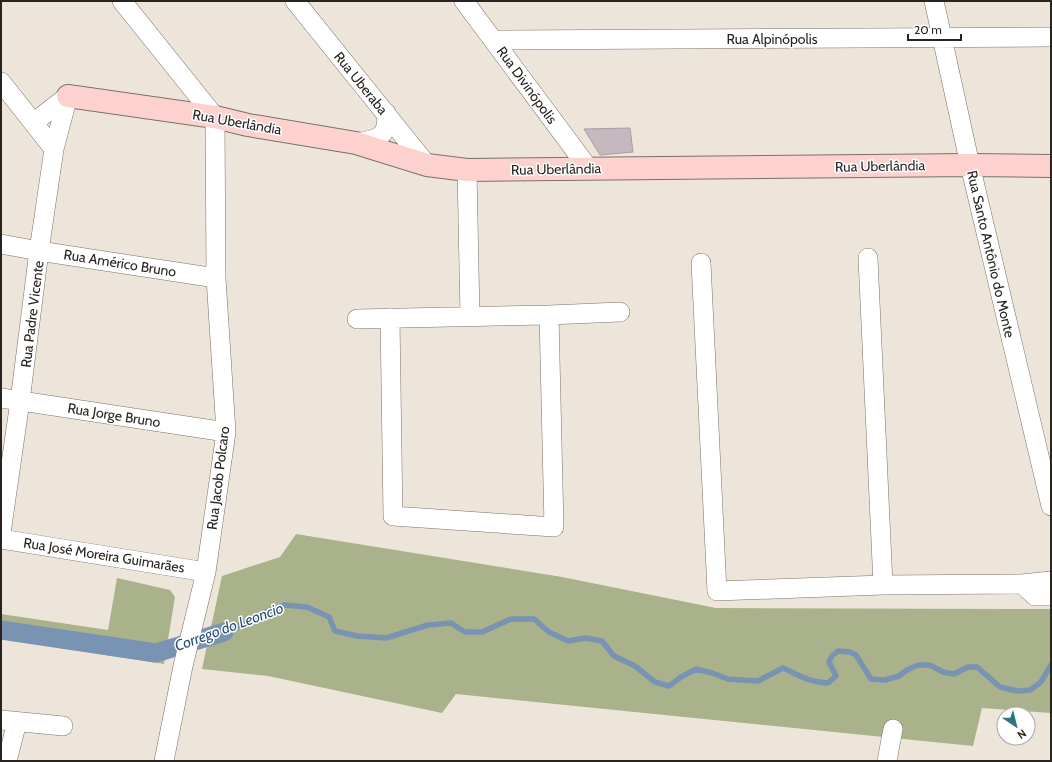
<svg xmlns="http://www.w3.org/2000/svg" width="1052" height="762" viewBox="0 0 1052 762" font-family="Cabin,sans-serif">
  <rect width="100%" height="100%" fill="#eee5da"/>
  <path fill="#aab28b" d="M 296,534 L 562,577 L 716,608 L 1051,609 L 1051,713 L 982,708 L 973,746 L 456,694 L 442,713 L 268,676 L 202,669 L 222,576 L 280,557 Z
    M 117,578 L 170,590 L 175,597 L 164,664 L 1,639 L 1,614 L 108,630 Z"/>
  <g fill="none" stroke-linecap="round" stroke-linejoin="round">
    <path stroke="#7993b2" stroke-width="5.5" d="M 224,632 L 250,621 L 266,612 L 284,605 L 307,607 L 329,617 L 335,631 L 357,636 L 386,638 L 428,625 L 451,623 L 465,632 L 482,632 L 511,619 L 534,619 L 549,632 L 568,641 L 586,638 L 602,641 L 614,656 L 635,666 L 655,682 L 669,686 L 681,677 L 696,669 L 712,673 L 728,679 L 758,681 L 783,668 C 799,675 810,683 828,683 L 836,676 L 829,662 L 832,656 L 838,651 L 850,652 L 856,655 L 871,679 L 885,680 L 899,676 L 907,670 L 918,665 L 930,665 L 943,672 L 954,674 L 968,667 L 977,667 L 1000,687 L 1017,691 L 1030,690 L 1041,682 L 1051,665"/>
    <path stroke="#7993b2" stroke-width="19" d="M 1,630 L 156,653 L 224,632"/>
  </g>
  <path fill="#c5b8bf" stroke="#a99ca3" d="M 630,128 L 633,152 L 600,155 L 584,129 Z"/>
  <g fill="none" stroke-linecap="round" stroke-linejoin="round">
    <g stroke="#797268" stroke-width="20">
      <path id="street" d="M 122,1 L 215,117 L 216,278 L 226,432 L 206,572 L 183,666 L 164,761
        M 295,1 L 427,165
        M 464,1 L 589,169
        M 934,1 L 970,165 L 1051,506
        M 494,40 L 1051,37
        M 1,82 L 54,149
        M 33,123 L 68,96
        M 356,143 C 376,140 390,137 386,113
        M 467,170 L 470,317
        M 1,244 L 39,251 L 216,278
        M 868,258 L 883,585
        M 701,263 L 717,591 L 883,585 L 1022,584 L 1035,596 L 1051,596
        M 390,318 L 393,516 L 554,527 L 549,315
        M 357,319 L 549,315 L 620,312
        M 1,398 L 226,432
        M 1,533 L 20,401 L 39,251 L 54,149 L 68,96
        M 1,539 L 206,572
        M 1022,584 L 1051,581
        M 1,720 L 63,726
        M 7,761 L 17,722
        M 887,761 L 893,729"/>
    </g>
    <g stroke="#797268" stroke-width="24">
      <path id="secondary" d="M 68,96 L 215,117 L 248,125 L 356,143 L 427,165 L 467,170 L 970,165 L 1051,166"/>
    </g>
    <use href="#street" stroke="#fff" stroke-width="19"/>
    <use href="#secondary" stroke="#fcd1ce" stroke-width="22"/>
  </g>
  <g text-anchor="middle" stroke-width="3" stroke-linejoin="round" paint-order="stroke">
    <g font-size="14" fill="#282521" stroke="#fff">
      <text x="772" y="44">Rua Alpinópolis</text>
      <text transform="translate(361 83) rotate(51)" y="5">Rua Uberaba</text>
      <text transform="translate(527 85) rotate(54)" y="5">Rua Divinópolis</text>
      <text transform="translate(237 122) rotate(10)" y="5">Rua Uberlândia</text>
      <text transform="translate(880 166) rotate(-1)" y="5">Rua Uberlândia</text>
      <text transform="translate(556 169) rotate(-1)" y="5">Rua Uberlândia</text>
      <text transform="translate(991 254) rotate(77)" y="5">Rua Santo Antônio do Monte</text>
      <text transform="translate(120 263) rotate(9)" y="5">Rua Américo Bruno</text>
      <text transform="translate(32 314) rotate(-83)" y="5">Rua Padre Vicente</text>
      <text transform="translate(114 415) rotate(9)" y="5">Rua Jorge Bruno</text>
      <text transform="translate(218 478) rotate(-83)" y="5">Rua Jacob Polcaro</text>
      <text transform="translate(104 555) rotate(9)" y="5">Rua José Moreira Guimarães</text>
    </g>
    <g font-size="15" font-style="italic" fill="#274e7a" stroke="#fff">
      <text transform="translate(229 627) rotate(-20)" y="5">Corrego do Leoncio</text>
    </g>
  </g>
  <rect width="1052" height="762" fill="none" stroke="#282521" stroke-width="4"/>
  <g transform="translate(1016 726) rotate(145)"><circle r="19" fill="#ffffff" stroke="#a9a8a6"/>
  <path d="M0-3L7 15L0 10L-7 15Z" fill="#2e777e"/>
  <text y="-6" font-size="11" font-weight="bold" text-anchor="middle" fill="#282521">N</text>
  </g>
  <path d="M908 34v6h53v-6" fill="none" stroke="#282521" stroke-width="2"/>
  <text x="914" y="34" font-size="12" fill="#282521" stroke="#ffffff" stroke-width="3" paint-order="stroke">20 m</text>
</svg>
